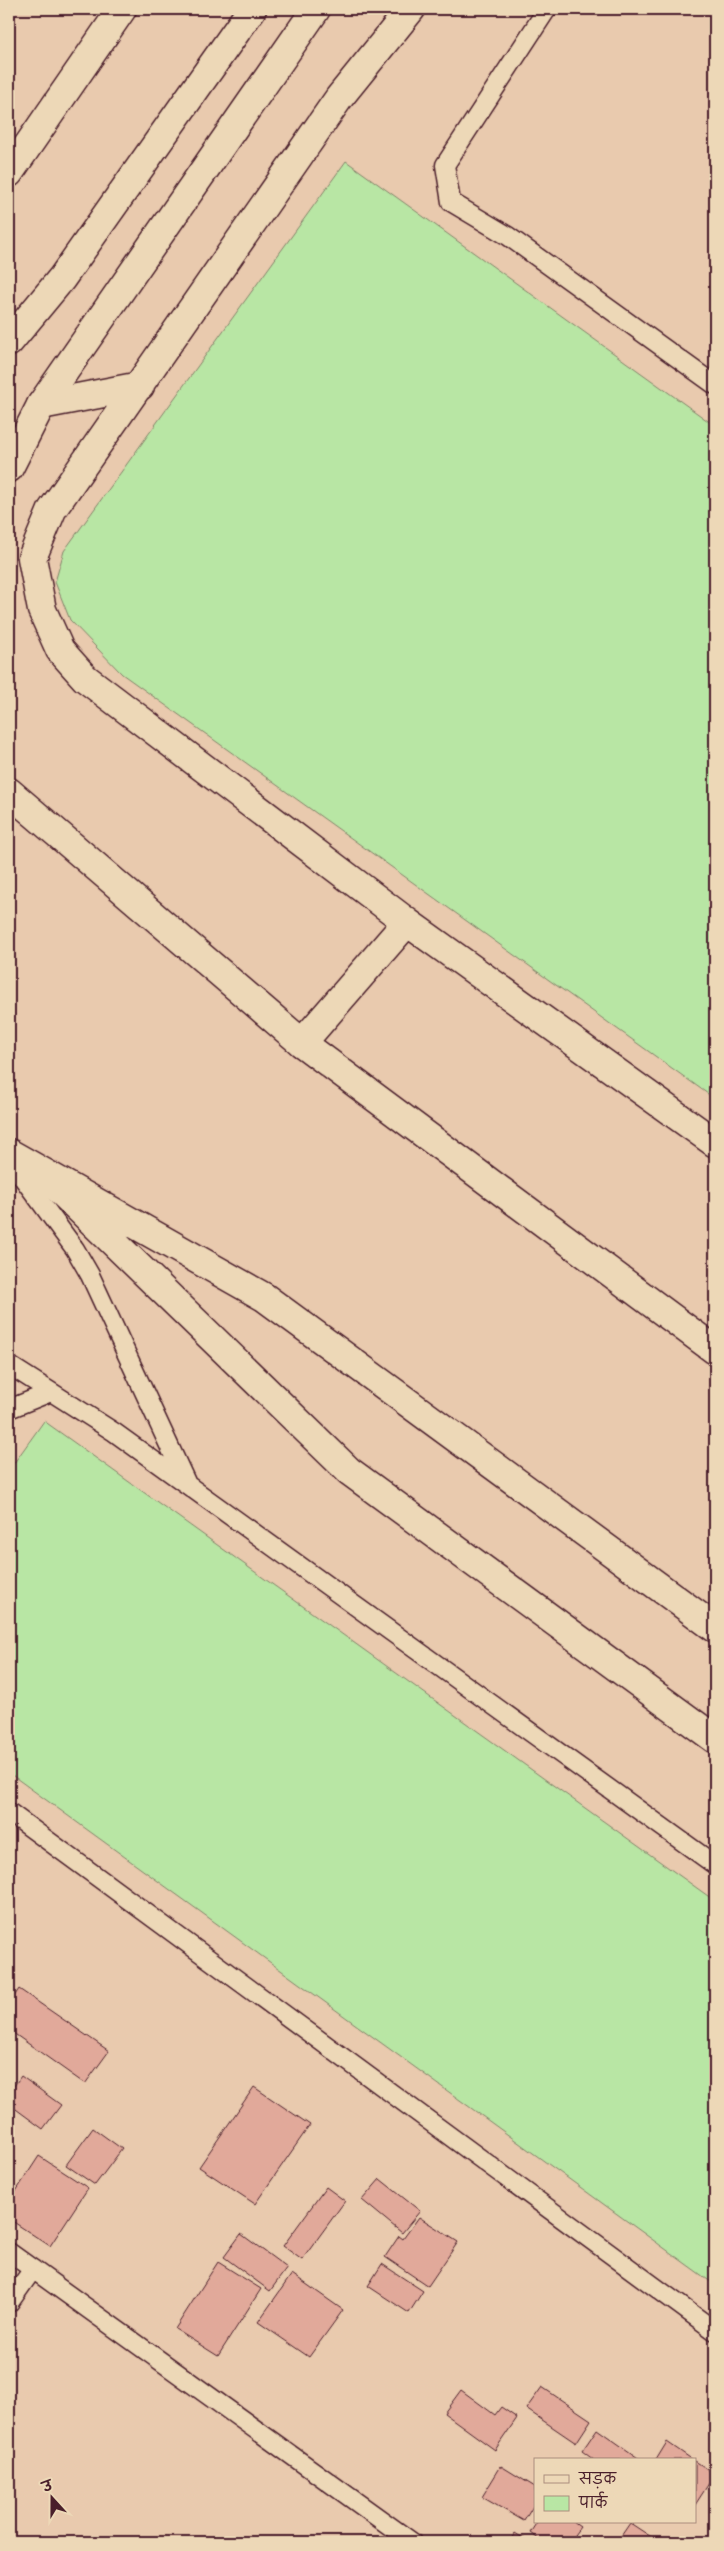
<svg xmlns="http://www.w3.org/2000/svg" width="724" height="2551" viewBox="0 0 724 2551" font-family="'Indie Flower','Playpen Sans Deva',sans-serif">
  <rect width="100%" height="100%" fill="#e9caae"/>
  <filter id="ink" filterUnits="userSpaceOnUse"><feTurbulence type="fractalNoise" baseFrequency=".02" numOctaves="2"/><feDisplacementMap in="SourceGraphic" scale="10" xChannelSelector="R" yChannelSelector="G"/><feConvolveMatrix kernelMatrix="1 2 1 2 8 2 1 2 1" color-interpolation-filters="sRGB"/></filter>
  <g filter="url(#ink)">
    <path fill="#b8e6a4" stroke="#818268" d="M 346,161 L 715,426 L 715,1099 L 122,674 L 70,620 L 55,582 L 64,551 Z
      M 44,1421 L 715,1901 L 715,2285 L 9,1773 L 9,1470 Z"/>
    <path fill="#e1a99a" stroke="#4a1f2b" d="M 19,1989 L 109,2051 L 85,2084 L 9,2030 L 9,2004 Z
      M 21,2076 L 61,2105 L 43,2129 L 9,2104 L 9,2093 Z
      M 254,2087 L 310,2125 L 255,2204 L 199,2167 Z
      M 93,2128 L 122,2149 L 95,2185 L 66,2165 Z
      M 39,2156 L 88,2188 L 50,2246 L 9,2219 L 9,2202 Z
      M 380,2179 L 420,2211 L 402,2233 L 362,2200 Z
      M 326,2187 L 345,2201 L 302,2260 L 283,2246 Z
      M 419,2217 L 458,2242 L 428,2286 L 385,2257 L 399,2236 L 403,2239 Z
      M 241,2234 L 287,2268 L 270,2291 L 224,2257 Z
      M 218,2262 L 261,2289 L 218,2356 L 175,2329 Z
      M 382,2264 L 423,2291 L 409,2313 L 368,2286 Z
      M 292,2274 L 343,2310 L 309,2357 L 258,2322 Z
      M 542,2387 L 591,2420 L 576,2443 L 526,2409 Z
      M 461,2390 L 495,2415 L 501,2407 L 517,2418 L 495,2450 L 444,2413 Z
      M 597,2429 L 641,2460 L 594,2460 L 582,2451 Z
      M 667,2442 L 693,2460 L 656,2460 Z
      M 695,2461 L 715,2474 L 695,2505 Z
      M 501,2466 L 535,2487 L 535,2503 L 524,2521 L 482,2497 Z
      M 537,2522 L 573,2522 L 580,2527 L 569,2542 L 543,2542 L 530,2533 Z
      M 630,2523 L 659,2542 L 617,2542 Z
      M 515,2533 L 529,2542 L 509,2542 Z"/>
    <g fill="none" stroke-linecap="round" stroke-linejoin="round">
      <g stroke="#4a1f2b" stroke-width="21">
        <path id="lane" d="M 547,9 L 445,165 L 451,202 L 508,236 L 715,385
          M 9,1159 L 75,1249 L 90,1275 L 186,1482
          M 9,1365 L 114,1432 L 715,1865
          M 9,1409 L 51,1392
          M 9,1812 L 715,2331
          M 9,2252 L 412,2542
          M 9,2303 L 33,2269"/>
      </g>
      <g stroke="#4a1f2b" stroke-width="31">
        <path id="street" d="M 411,9 L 339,98 L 52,510 L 32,558 L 42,610 L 60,650 L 85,678 L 407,922 L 715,1143
          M 9,173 L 122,9
          M 41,405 L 140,386
          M 302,1043 L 407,922"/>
      </g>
      <g stroke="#4a1f2b" stroke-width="31">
        <path id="secondary" d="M 9,342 L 62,278 L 252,9
          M 9,468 L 41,405 L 316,9
          M 9,792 L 302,1043 L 715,1350
          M 9,1153 L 264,1297 L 715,1628
          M 40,1171 L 349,1471 L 715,1739"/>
      </g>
      <use href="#lane" stroke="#edd8b7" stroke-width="18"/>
      <use href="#street" stroke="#edd8b7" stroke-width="28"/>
      <use href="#secondary" stroke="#edd8b7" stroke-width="28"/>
    </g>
  </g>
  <rect width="724" height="2551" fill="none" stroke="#edd8b7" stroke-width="30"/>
  <rect x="15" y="15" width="694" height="2521" fill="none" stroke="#4a1f2b" stroke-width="2" filter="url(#ink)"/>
  <rect x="534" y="2458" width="162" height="65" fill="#edd8b7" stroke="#ac8e7f"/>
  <rect x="544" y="2475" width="25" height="8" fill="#edd8b7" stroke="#ac8e7f"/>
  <text x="579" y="2484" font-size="15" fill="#4a1f2b">सड़क</text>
  <rect x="544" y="2496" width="25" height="15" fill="#b8e6a4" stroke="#ac8e7f"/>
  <text x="579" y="2508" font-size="15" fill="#4a1f2b">पार्क</text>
  <g transform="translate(52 2498) rotate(339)" stroke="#edd8b7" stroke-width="4" paint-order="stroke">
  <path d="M0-4L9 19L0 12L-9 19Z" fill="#4a1f2b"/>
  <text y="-8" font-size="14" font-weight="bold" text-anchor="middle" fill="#4a1f2b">उ</text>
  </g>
</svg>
